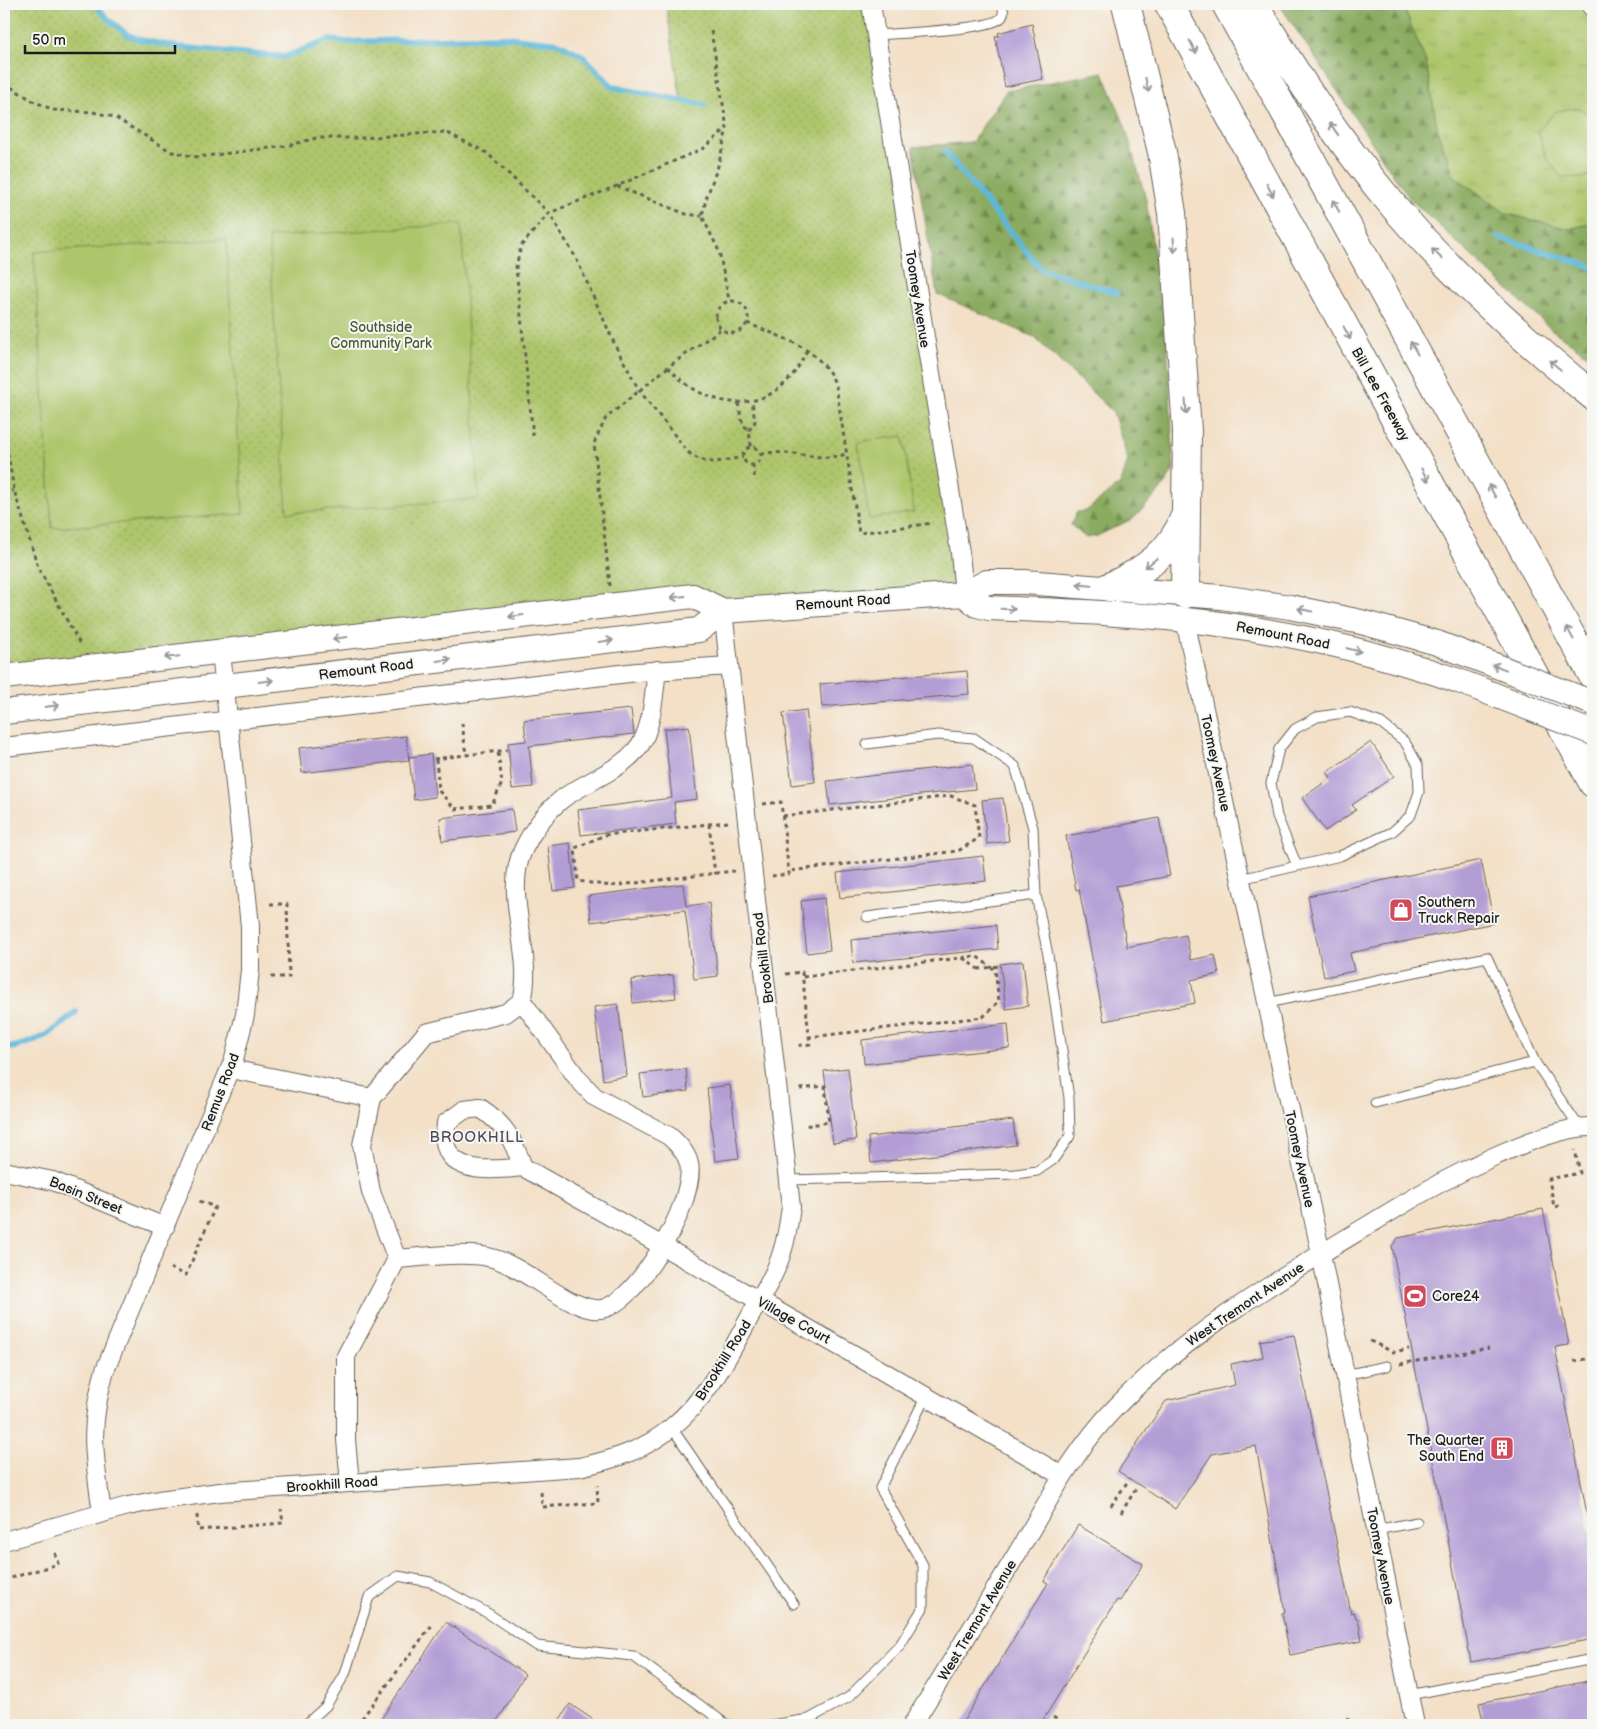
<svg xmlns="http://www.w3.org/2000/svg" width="1597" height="1729" viewBox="0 0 1597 1729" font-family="'Balsamiq Sans',sans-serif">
  <defs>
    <pattern id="grass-tufts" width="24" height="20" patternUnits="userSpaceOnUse" patternTransform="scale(1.25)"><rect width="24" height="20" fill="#adc66c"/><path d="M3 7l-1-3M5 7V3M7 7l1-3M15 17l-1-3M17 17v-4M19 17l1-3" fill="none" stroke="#94aa5d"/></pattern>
    <pattern id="forest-firs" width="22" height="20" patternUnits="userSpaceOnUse" patternTransform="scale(1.25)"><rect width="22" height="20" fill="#8aab60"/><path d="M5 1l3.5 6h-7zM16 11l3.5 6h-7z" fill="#708a4e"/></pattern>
    <pattern id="park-dots" width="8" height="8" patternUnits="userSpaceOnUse" patternTransform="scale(1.25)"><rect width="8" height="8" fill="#adc66c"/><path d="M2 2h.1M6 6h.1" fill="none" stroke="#94aa5d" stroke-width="1.8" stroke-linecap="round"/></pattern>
  </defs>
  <rect width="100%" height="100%" fill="#f6f6f2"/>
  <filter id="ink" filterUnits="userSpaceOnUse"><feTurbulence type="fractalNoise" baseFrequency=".02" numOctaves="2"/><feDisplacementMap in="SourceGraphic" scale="10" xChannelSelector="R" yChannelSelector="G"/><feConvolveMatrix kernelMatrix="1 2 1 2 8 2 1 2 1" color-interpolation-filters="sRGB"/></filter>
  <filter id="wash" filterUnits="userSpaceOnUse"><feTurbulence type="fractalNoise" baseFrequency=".0096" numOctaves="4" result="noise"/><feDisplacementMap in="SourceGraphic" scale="20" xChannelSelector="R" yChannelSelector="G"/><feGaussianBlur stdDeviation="1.12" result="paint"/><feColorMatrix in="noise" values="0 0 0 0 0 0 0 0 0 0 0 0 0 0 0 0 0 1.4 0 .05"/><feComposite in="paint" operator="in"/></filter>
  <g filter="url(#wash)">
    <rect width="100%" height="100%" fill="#f3e0c7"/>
    <path fill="url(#grass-tufts)" stroke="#647144" d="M 1402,4 L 1593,4 L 1593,223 L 1569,229 L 1507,214 L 1454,176 L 1438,133 L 1426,62 Z"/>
    <path fill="url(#forest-firs)" stroke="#53643e" d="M 1279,4 L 1402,4 L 1426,62 L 1438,133 L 1454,176 L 1507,214 L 1569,229 L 1593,223 L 1593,359 L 1551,329 L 1409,198 Z
      M 1103,72 L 1125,126 L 1146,199 L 1167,342 L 1174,470 L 1159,492 L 1134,518 L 1097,536 L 1086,538 L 1071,525 L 1077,512 L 1086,511 L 1121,483 L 1128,460 L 1113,412 L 1034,337 L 937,294 L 913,147 L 972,142 L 1006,91 Z"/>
    <path fill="url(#park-dots)" stroke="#647144" d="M 4,4 L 94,4 L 108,19 L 128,35 L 141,40 L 177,47 L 284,57 L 329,40 L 346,42 L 505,37 L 558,43 L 583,56 L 613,87 L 681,101 L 666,4 L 871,4 L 964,594 L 756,608 L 693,596 L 4,677 Z"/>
    <path fill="#adc66c" stroke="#647144" d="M 1580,108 L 1593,119 L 1593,173 L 1583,178 L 1561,177 L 1546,157 L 1538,131 L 1556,111 Z
      M 461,224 L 479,499 L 287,513 L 269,237 Z
      M 226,239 L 243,514 L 52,528 L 34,252 Z
      M 903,436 L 914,512 L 869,519 L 858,442 Z"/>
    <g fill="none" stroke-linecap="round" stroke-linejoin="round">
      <path stroke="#5ab8d9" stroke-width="6" d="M 94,4 L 108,19 L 128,35 L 141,40 L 177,47 L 284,57 L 329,40 L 346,42 L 505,37 L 558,43 L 583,56 L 613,87 L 705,105
        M 945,152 L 1041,269 L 1117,293
        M 1498,237 L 1593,267
        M 4,1049 C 37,1043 52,1034 76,1012"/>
    </g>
    <g id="blocks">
      <path fill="#b39dd5" d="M 1032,24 L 1043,79 L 1005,87 L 995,36 L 999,36 L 998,33 Z
        M 967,671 L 969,694 L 822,707 L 820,684 Z
        M 631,709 L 634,734 L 529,746 L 533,787 L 512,789 L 508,743 L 526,741 L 524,720 Z
        M 806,710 L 815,782 L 792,785 L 783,713 Z
        M 689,726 L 697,799 L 674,802 L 676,824 L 581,835 L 578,810 L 672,798 L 664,729 Z
        M 406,736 L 409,760 L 302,773 L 299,748 Z
        M 1371,742 L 1394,776 L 1352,805 L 1356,810 L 1325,831 L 1302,798 L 1331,778 L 1327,772 Z
        M 431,754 L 435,797 L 414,800 L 409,757 Z
        M 972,764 L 975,789 L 830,805 L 827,781 Z
        M 1003,798 L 1009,841 L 987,844 L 982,800 Z
        M 512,809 L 515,832 L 442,841 L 440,818 Z
        M 1159,818 L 1170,876 L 1116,886 L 1127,947 L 1186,935 L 1191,960 L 1215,955 L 1219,974 L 1191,980 L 1195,1003 L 1104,1021 L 1079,889 L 1076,890 L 1066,836 Z
        M 570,843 L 575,888 L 553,891 L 548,846 Z
        M 983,856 L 986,881 L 840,898 L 837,873 Z
        M 1481,860 L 1494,923 L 1350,953 L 1354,971 L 1324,977 L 1308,896 Z
        M 683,884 L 686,906 L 709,903 L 718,976 L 694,979 L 685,910 L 591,922 L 588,896 Z
        M 824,898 L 830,950 L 807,953 L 801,901 Z
        M 996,925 L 998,949 L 853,963 L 851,940 Z
        M 1023,961 L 1028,1006 L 1006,1009 L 1000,964 Z
        M 673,975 L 676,998 L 633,1003 L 631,980 Z
        M 618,1004 L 627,1076 L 603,1080 L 594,1007 Z
        M 1008,1024 L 1010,1048 L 864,1064 L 862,1040 Z
        M 848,1068 L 856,1140 L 833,1143 L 824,1071 Z
        M 686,1069 L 688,1091 L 643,1097 L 640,1074 Z
        M 730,1085 L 739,1158 L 715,1161 L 707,1088 Z
        M 1013,1120 L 1016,1145 L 871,1163 L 868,1137 Z
        M 1543,1209 L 1569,1345 L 1555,1347 L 1593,1545 L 1593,1639 L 1471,1662 L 1392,1246 L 1398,1238 Z
        M 1294,1335 L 1351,1613 L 1354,1612 L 1356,1618 L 1358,1619 L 1362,1641 L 1290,1655 L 1282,1613 L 1285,1612 L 1256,1446 L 1212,1454 L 1175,1509 L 1118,1471 L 1166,1401 L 1235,1385 L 1231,1364 L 1263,1357 L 1260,1341 Z
        M 1078,1525 L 1143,1564 L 1120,1601 L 1117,1600 L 1040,1725 L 961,1725 L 1048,1583 L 1044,1581 Z
        M 446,1622 L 525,1674 L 503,1712 L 494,1725 L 377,1725 Z
        M 1593,1680 L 1593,1725 L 1484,1725 L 1479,1703 Z
        M 570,1704 L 601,1725 L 556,1725 Z"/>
    </g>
  </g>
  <g filter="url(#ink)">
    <use href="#blocks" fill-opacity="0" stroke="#676158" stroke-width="1"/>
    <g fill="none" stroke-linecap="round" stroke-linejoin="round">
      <g stroke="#676158" stroke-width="11">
        <path id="service" d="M 1584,4 L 1593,16
          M 876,35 C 898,33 990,30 1001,18 C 1005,14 1003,9 1002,4
          M 1240,879 L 1297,866 L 1340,856 L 1392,832 L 1411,815 L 1419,792 L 1418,765 L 1405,742 L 1381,723 L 1350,712 L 1317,717 L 1295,729 L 1279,749 L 1271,783 L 1277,816 L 1297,866
          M 867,917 L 1036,895
          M 1267,1003 L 1487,957 L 1535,1062 L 1580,1128
          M 1375,1103 L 1535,1062
          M 789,1180 L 1016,1174 L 1037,1171 L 1053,1160 L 1070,1136 L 1069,1098 L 1048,955 L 1036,895 L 1033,828 L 1015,766 L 974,738 L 938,735 L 867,744
          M 1345,1375 L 1387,1366
          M 672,1428 L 794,1604
          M 1376,1530 L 1417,1522
          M 1409,1695 L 1593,1659
          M 305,1725 L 326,1706 L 345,1674 L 369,1597 L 398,1576 L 430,1582 L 489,1614 L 537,1646 L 633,1656 L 727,1725 L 732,1725
          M 772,1725 L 809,1719 L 849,1697 L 900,1645 L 923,1608 L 923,1565 L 880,1488 L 926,1396"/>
      </g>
      <g stroke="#676158" stroke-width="20">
        <path id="minor" d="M 871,4 L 960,552 L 964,594
          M 1185,620 L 1321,1254 L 1415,1725
          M 4,747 L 637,672 L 729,666
          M 231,1069 L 372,1098
          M 523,1167 C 498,1170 450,1176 445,1142 C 444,1136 446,1128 446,1123 L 464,1110 L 480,1108 C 505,1124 513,1140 523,1167 L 860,1358 L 1063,1476
          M 4,1171 L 53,1181 L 165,1227
          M 397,1259 L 371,1192 L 362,1145 L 372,1098 L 426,1033 L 506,1013 L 522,1001
          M 350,1483 L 346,1440 L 346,1356 L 397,1259 C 422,1257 464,1252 488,1257 C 514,1262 547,1290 572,1302 C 581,1306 595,1312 605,1308 C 637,1297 674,1231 684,1200 C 693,1171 694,1157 669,1136 L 595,1097 L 578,1079 L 522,1001 C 535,953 502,895 523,850 C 532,831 546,812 562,799 C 587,780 630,768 644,738 C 653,718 654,692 657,670
          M 102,1513 C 94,1455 88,1428 105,1370 L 234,1059 L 245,1015 L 250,970 L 250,926 L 221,652
          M 4,1541 L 128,1506 L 159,1500 L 220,1492 L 579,1467 C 613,1460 645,1450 672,1427 C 708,1398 730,1353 752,1313 C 763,1294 776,1273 782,1252 C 787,1237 789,1222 791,1207 L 723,611
          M 912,1725 C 948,1668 983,1610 1018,1552 C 1047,1503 1075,1449 1115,1408 C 1195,1325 1297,1269 1395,1209 C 1439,1182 1543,1126 1593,1127"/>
      </g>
      <g stroke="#676158" stroke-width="26">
        <path id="secondary" d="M 964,594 L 977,605 L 989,608 C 1069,611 1149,614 1228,625 C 1305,636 1382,654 1456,680
          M 4,677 L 693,596 L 723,611
          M 4,712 L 699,630 L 723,611 L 964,594 L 987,582 L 1024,582 L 1221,597 L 1290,607 L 1361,622 L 1437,643"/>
      </g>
      <g stroke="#676158" stroke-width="30">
        <path id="motorway" d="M 1126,4 L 1162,152 L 1172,213 L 1187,431 L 1185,594
          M 1169,4 L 1593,783
          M 1226,4 L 1593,676
          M 1254,4 C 1293,71 1336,137 1386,197 C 1447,271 1519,336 1593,396
          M 1109,587 C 1143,572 1172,552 1185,516"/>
      </g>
      <path stroke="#676158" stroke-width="3" stroke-dasharray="4 4" stroke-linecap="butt" d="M 711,31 L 727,128 L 719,163 L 706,199 L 702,216 L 719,251 L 729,300
        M 4,83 L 35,102 L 54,110 L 93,112 L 114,117 L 172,152 L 197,157 L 287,146 L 316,138 L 360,138 L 446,132 L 487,153 L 549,213 L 576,258 L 616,347 L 639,390 L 688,452 C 707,468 720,461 743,457
        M 617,186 L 686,214 L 702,216
        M716 317a16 16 0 1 1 32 0a16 16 0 1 1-32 0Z
        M 747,323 C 782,338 821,347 836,386 L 859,533 L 933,523
        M 668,367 C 712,417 781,416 807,349
        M 738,403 L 743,425 L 749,430
        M 4,430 L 14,490 L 38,567 L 81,646
        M 533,436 L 516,267 L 521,246 L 549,213 L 617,186 L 704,148 L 727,128
        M 751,446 L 749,430 L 755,422 L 752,401
        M743 456a9 9 0 1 1 18 0a9 9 0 1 1-18 0Z
        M 761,454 C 790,448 819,463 846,454
        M 753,465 L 755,480
        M 4,494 L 14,490
        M 610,586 L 594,443 L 606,418 L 668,367 L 721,329
        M 462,723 L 466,755
        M 434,759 L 507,750
        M 436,759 L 439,791 L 455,809 L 492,805 L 502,783 L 498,751
        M 763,804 L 781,802 L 789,874 L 772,876
        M 783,816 L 951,796 L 975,805 L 979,838 L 958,851 L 789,871
        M 728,822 L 605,835 L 575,848 L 578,881 L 611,886 L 734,871
        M 709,824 L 715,874
        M 270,904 L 287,904 L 289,977 L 271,977
        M 963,958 L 978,969
        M 786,974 L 802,972 L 810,1044 L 795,1046
        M 803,977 L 976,956 L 995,970 L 999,1001 L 983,1017 L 810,1037
        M 800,1089 L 825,1086 L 829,1122 L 804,1126
        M 1559,1206 L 1554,1207 L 1549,1179 L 1580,1173 L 1575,1150
        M 170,1268 L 186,1275 L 215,1207 L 199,1201
        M 1370,1341 L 1393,1352 L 1409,1349
        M 1574,1361 L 1593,1358
        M 1400,1364 L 1489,1348
        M 541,1492 L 542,1507 L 598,1503 L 597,1485
        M 1111,1506 L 1128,1481
        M 1121,1513 L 1137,1487
        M 197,1515 L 198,1530 L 283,1523 L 281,1509
        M 4,1580 L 58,1564 L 54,1549
        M 1053,1717 L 1066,1725
        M 1346,1718 L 1355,1725
        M 357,1725 L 432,1625"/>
      <use href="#service" stroke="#fff" stroke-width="9"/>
      <use href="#minor" stroke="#fff" stroke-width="18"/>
      <use href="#secondary" stroke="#fff" stroke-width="24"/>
      <use href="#motorway" stroke="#fff" stroke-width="28"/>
      <g stroke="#676158" stroke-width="26" stroke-linecap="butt">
        <path id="secondary-bridge" d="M 1437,643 L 1593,703
          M 1456,680 L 1593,733"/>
      </g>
      <path stroke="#676158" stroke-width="3" stroke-dasharray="4 4" stroke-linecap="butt" d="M 978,969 L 1000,966"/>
      <use href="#secondary-bridge" stroke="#fff" stroke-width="24"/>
    </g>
    <defs><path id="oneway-shaft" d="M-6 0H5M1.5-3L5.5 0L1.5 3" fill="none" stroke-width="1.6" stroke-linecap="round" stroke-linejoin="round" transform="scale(1.25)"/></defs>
    <g stroke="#999">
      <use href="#oneway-shaft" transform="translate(1193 47) rotate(62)"/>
      <use href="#oneway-shaft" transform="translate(1147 85) rotate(77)"/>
      <use href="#oneway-shaft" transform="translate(1334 129) rotate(-125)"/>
      <use href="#oneway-shaft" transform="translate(1270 190) rotate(62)"/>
      <use href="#oneway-shaft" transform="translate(1336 206) rotate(-119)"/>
      <use href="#oneway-shaft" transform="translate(1174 245) rotate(86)"/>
      <use href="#oneway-shaft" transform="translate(1437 254) rotate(-135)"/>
      <use href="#oneway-shaft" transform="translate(1347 333) rotate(62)"/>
      <use href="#oneway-shaft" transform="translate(1414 348) rotate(-119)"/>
      <use href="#oneway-shaft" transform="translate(1555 365) rotate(-141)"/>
      <use href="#oneway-shaft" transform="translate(1186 407) rotate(87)"/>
      <use href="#oneway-shaft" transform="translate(1425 475) rotate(61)"/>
      <use href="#oneway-shaft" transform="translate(1492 491) rotate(-119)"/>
      <use href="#oneway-shaft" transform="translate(1151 563) rotate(141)"/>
      <use href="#oneway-shaft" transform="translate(1084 585) rotate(-175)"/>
      <use href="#oneway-shaft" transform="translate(678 597) rotate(173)"/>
      <use href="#oneway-shaft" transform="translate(1008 609) rotate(2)"/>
      <use href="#oneway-shaft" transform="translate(1305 610) rotate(-168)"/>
      <use href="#oneway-shaft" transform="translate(516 616) rotate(173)"/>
      <use href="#oneway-shaft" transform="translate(1570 633) rotate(-118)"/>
      <use href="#oneway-shaft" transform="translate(340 638) rotate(173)"/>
      <use href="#oneway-shaft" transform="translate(606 641) rotate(-7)"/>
      <use href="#oneway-shaft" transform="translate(1354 650) rotate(14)"/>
      <use href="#oneway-shaft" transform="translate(172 657) rotate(174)"/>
      <use href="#oneway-shaft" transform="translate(444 660) rotate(-7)"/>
      <use href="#oneway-shaft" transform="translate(1499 667) rotate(-159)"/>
      <use href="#oneway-shaft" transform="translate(266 681) rotate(-7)"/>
      <use href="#oneway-shaft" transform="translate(52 706) rotate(-7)"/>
    </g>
  </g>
  <defs>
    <g id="shop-square" transform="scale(1.25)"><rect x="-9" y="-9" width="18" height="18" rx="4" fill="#d1495b" stroke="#f6f6f2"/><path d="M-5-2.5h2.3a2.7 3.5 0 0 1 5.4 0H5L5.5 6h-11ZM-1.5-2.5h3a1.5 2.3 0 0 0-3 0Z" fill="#fff"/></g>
    <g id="stadium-square" transform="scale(1.25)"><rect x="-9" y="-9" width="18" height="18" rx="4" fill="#d1495b" stroke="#f6f6f2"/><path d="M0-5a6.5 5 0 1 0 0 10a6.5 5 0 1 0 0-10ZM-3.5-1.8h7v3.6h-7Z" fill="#fff"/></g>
    <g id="building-square" transform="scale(1.25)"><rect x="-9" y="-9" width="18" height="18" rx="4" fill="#d1495b" stroke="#f6f6f2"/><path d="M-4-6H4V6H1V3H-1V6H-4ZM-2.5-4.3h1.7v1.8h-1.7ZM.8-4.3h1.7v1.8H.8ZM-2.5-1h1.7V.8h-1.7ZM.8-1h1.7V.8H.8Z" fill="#fff"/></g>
  </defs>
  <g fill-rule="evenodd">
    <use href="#shop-square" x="1401" y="910"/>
    <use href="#stadium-square" x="1415" y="1296"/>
    <use href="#building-square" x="1502" y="1448"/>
  </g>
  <g text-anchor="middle" stroke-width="4" stroke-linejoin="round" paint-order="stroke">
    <g font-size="14" fill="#1c1c1c" stroke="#f6f6f2">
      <text transform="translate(918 299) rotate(81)" y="5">Toomey Avenue</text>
      <text transform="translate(1381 394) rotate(61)" y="5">Bill Lee Freeway</text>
      <text transform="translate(843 602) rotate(-4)" y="5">Remount Road</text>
      <text transform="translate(1283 635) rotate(11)" y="5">Remount Road</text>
      <text transform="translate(366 669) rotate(-7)" y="5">Remount Road</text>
      <text transform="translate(1216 763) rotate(78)" y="5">Toomey Avenue</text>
      <text transform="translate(763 958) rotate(-97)" y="5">Brookhill Road</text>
      <text transform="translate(220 1092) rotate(-69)" y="5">Remus Road</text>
      <text transform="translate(1300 1159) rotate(78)" y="5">Toomey Avenue</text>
      <text transform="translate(86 1195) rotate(22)" y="5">Basin Street</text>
      <text transform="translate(1245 1304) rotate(-34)" y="5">West Tremont Avenue</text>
      <text transform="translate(794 1320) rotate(29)" y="5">Village Court</text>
      <text transform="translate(723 1360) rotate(-58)" y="5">Brookhill Road</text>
      <text transform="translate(332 1484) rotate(-4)" y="5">Brookhill Road</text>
      <text transform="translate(1381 1556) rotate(79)" y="5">Toomey Avenue</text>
      <text transform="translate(977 1620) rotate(-59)" y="5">West Tremont Avenue</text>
    </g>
    <g font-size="14" fill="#4f5838" stroke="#f6f6f2">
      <text x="381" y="332">Southside<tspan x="381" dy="16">Community Park</tspan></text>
    </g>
    <g font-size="14" fill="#1c1c1c" stroke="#f6f6f2" text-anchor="start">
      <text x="1418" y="907">Southern<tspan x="1418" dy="16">Truck Repair</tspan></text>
      <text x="1432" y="1301">Core24</text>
      <text x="1484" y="1445" text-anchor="end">The Quarter<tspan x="1484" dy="16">South End</tspan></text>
    </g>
    <g font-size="15" letter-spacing="1" fill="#51495d" stroke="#f6f6f2">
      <text x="477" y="1142">BROOKHILL</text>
    </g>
  </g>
  <rect width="1597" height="1729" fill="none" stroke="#f6f6f2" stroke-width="20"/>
  <path d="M25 45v8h150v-8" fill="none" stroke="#1c1c1c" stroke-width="2.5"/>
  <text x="32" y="45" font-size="15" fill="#1c1c1c" stroke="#f6f6f2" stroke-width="4" paint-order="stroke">50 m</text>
</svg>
